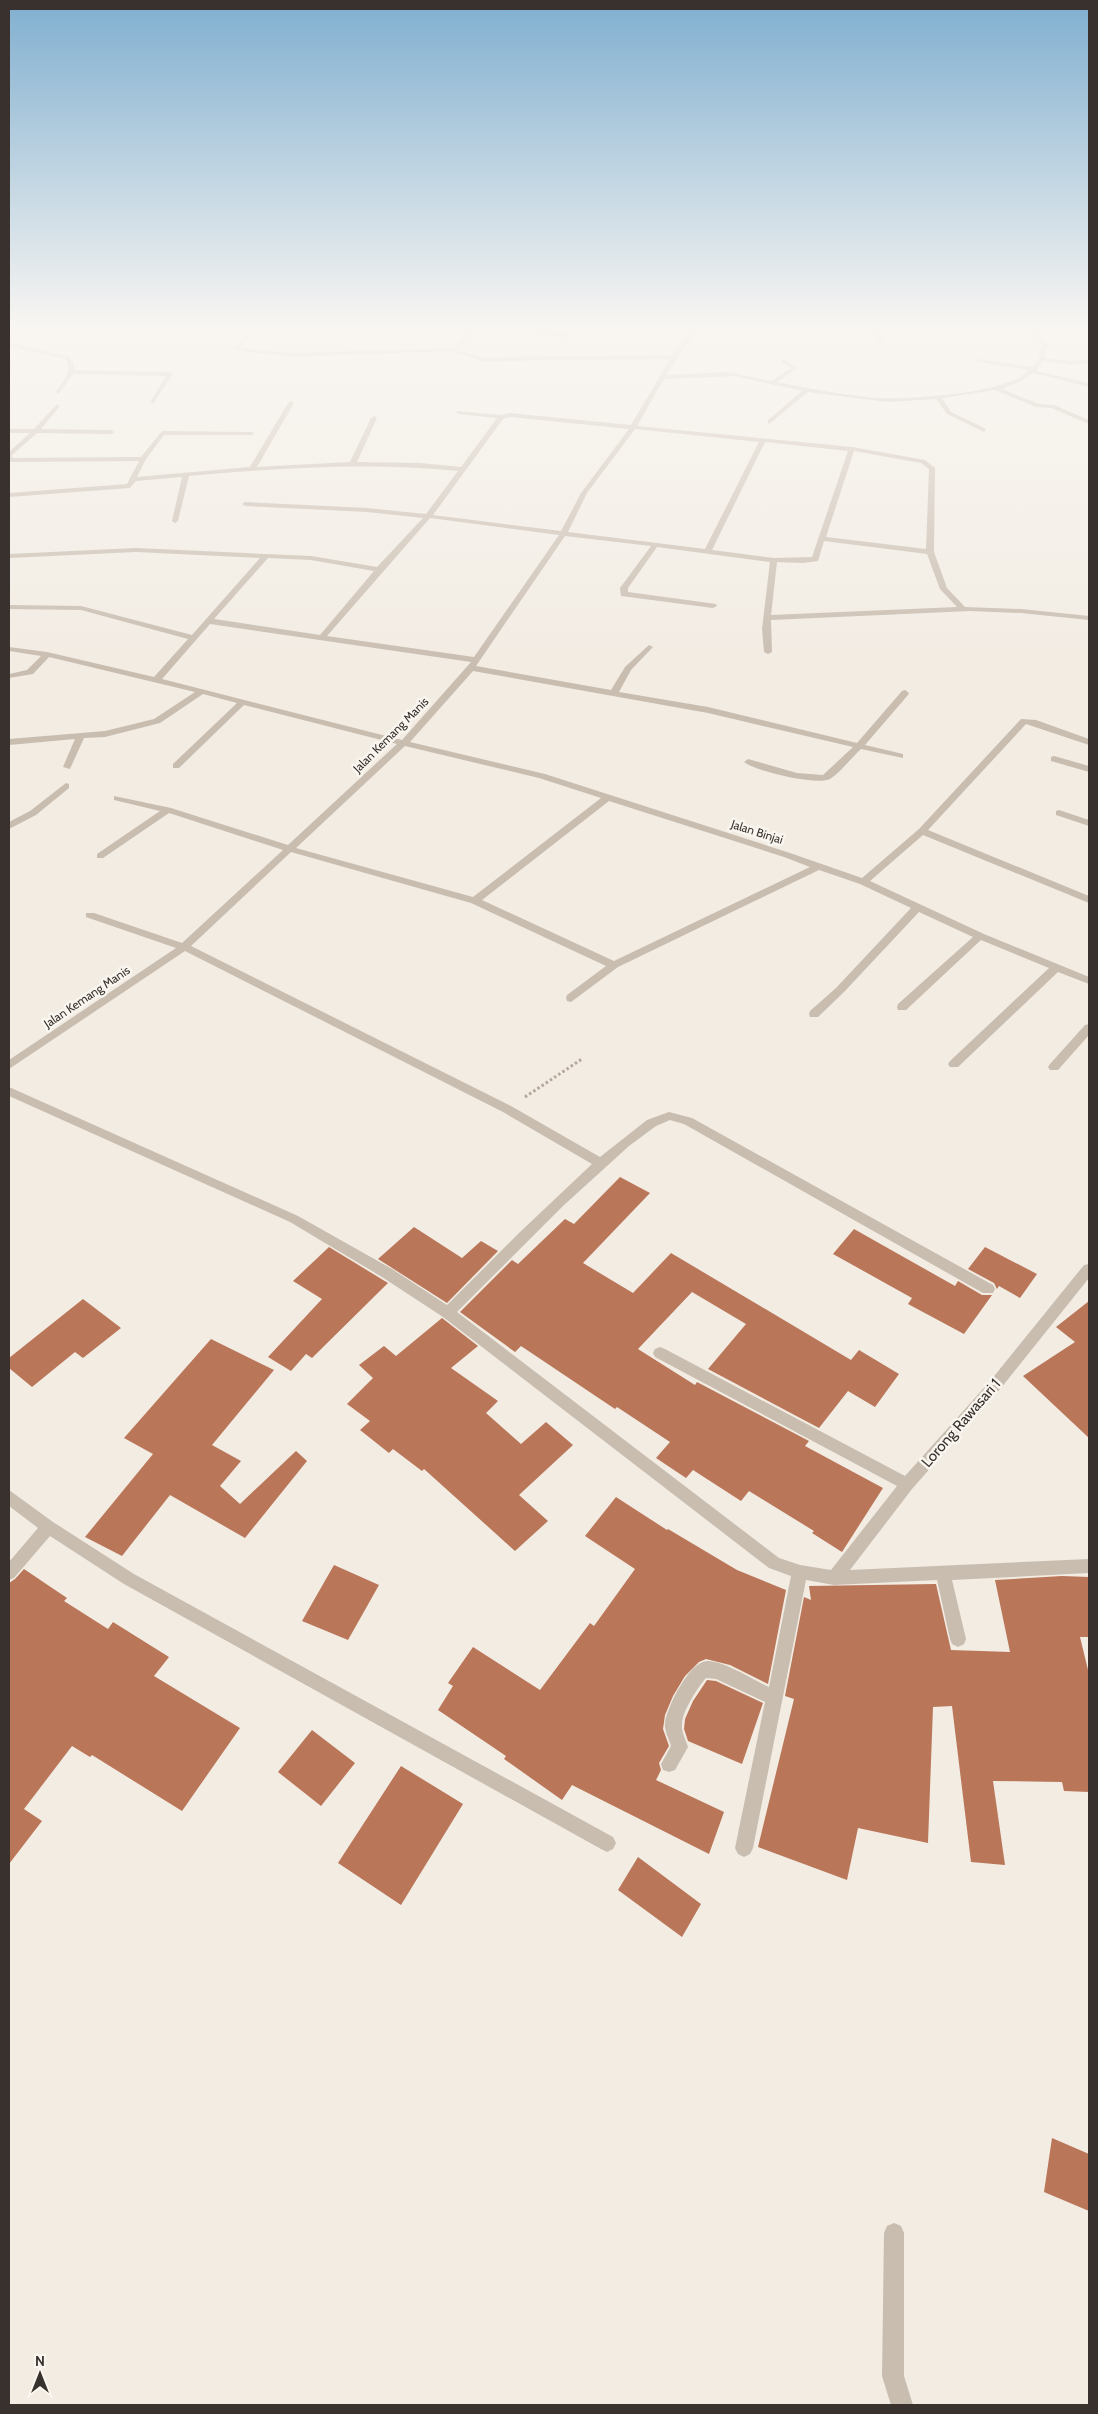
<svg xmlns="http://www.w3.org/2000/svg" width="1098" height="2414" viewBox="0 0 1098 2414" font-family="Cabin,sans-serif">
  <rect width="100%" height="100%" fill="#f2ece3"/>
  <path fill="#ba7659" d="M 620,1177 L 650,1193 L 583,1263 L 633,1293 L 671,1253 L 851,1360 L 859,1350 L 899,1374 L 875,1407 L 848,1391 L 819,1428 L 708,1369 L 746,1324 L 692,1292 L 638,1349 L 695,1385 L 697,1382 L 809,1441 L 805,1446 L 883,1488 L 842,1552 L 812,1533 L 814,1531 L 749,1491 L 741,1501 L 693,1470 L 686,1478 L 656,1458 L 670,1442 L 617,1407 L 615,1409 L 521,1346 L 515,1352 L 460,1312 L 512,1260 L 518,1264 L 565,1219 L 574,1224 Z
    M 414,1227 L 462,1258 L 481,1241 L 498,1251 L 447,1303 L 378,1259 Z
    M 854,1229 L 955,1286 L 958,1281 L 982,1295 L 992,1295 L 964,1334 L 908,1304 L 912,1298 L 833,1254 Z
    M 329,1247 L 388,1283 L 312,1358 L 306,1354 L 291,1371 L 268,1357 L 322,1299 L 293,1281 Z
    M 985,1247 L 1037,1274 L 1020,1298 L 999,1286 L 997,1289 L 994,1283 L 968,1269 Z
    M 83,1299 L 121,1328 L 83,1358 L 75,1352 L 32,1387 L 9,1368 L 9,1358 Z
    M 1089,1301 L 1089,1438 L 1023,1376 L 1075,1342 L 1056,1327 Z
    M 442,1318 L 478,1346 L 451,1368 L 498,1401 L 486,1413 L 521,1444 L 546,1422 L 573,1445 L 519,1495 L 548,1521 L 515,1551 L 424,1469 L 422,1471 L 393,1449 L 389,1453 L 360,1430 L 370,1421 L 347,1404 L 373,1378 L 359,1365 L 384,1346 L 396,1356 Z
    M 211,1339 L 274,1370 L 212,1445 L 241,1461 L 220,1486 L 240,1504 L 296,1451 L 307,1461 L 245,1538 L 170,1495 L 122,1556 L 85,1537 L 153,1454 L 124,1438 Z
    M 616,1497 L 667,1530 L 668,1529 L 737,1570 L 786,1590 L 768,1684 L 730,1665 L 706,1659 L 699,1662 L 685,1676 L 673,1696 L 665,1715 L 663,1729 L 669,1746 L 659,1763 L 661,1770 L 656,1780 L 724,1812 L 709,1854 L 572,1785 L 562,1800 L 504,1759 L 506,1756 L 438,1710 L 453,1686 L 448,1683 L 473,1647 L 540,1690 L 590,1623 L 594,1626 L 635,1569 L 585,1536 Z
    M 334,1565 L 379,1585 L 348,1640 L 302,1621 Z
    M 24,1569 L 67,1598 L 64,1601 L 108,1629 L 113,1622 L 169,1657 L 154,1676 L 240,1728 L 182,1811 L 92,1755 L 90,1757 L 72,1746 L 24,1809 L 42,1821 L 9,1864 L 9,1583 L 15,1579 Z
    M 1062,1576 L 1089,1577 L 1089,1637 L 1080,1637 L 1089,1674 L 1089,1792 L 1064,1791 L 1062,1782 L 993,1781 L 1005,1865 L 971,1862 L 952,1706 L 933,1707 L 928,1843 L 858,1828 L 847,1880 L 758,1847 L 794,1699 L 785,1696 L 804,1597 L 811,1600 L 809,1586 L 936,1584 L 951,1650 L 1010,1652 L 995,1580 Z
    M 707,1680 L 716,1681 L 763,1703 L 742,1764 L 688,1741 L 684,1729 L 685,1719 L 693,1701 Z
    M 312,1730 L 355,1763 L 321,1806 L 278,1772 Z
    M 401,1766 L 463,1804 L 401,1905 L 338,1863 Z
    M 638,1857 L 701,1904 L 682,1937 L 618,1890 Z
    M 1052,2138 L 1089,2154 L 1089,2211 L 1044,2192 Z"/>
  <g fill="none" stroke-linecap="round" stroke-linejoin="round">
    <path stroke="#b5a79a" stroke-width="3" stroke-dasharray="2.5 2.5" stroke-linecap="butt" d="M 525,1097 L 582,1059"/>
    <path fill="#c9bdb0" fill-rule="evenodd" d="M 871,331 L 877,331 L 885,345 L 881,345 Z"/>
    <path fill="#c9bdb0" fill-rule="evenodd" d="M 248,331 L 254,331 L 240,348 L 291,353 L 455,348 L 465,331 L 471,331 L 459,350 L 482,357 L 672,355 L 688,333 L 671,331 L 696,331 L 666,375 L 726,372 L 771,381 L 791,368 L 781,362 L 783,359 L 798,368 L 777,382 C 810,389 844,395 878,398 C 906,400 1014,393 1028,370 L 975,361 L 978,359 L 1032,367 L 1038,359 L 1042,344 L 1029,331 L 1035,331 L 1048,344 L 1044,358 L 1073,361 L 1089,359 L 1089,363 L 1073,365 L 1043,361 L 1036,371 L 1089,383 L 1089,387 L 1033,373 L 1023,380 L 1002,389 L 1039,404 L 1054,405 L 1089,420 L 1089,424 L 1051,408 L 1036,407 L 995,390 L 942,398 L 951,412 L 986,429 L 984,432 L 947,414 L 936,399 L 887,402 L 808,392 L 769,424 L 767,421 L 802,391 L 735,376 L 664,379 L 637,426 L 852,447 L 925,460 L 935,468 L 934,552 L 947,588 L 965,607 L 1021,609 L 1089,616 L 1089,620 L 1021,613 L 970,611 L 771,620 L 772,652 L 768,654 L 764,652 L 762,629 L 770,562 L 657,547 L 628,588 L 628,592 L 716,604 L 717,606 L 713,608 L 621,596 L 620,588 L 651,546 L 565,536 L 476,666 L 611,690 L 625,667 L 649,645 L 653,647 L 631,670 L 619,692 L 708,707 L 857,743 L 902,691 L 905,690 L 909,693 L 908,695 L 865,745 L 903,754 L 903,758 L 861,749 C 851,758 841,772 830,779 C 816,786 755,771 744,762 L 748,759 L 797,773 L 823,775 L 853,747 L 708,713 L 473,671 L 410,742 L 545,774 L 790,853 L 862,878 L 919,829 L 1021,719 L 1036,720 L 1089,739 L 1089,745 L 1026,724 L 928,830 L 1089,896 L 1089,903 L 923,835 L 870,881 L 984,934 L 1089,977 L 1089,984 L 1058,972 L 958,1067 L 950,1067 L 948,1064 L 950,1061 L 1049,968 L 981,940 L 906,1010 L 898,1010 L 897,1007 L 898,1004 L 973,937 L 919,912 L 844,992 L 818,1017 L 810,1017 L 809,1014 L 810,1011 L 836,988 L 911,908 L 860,884 L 819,870 L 618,967 L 571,1002 L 567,1001 L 566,998 L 567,995 L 606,966 L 471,903 L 291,852 L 191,946 L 511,1106 L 600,1157 L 647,1120 L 669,1112 L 692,1118 L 993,1285 L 995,1289 L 993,1293 L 983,1293 L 684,1124 L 670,1120 L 656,1126 L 629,1146 L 563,1206 L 457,1312 L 779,1558 L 800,1565 L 831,1570 L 897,1486 L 655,1357 L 653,1353 L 655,1349 L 660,1347 L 665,1349 L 905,1476 L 991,1380 L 1084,1265 L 1089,1264 L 1089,1278 L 1001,1388 L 912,1489 L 850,1570 L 1089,1559 L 1089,1573 L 952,1580 L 966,1639 L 964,1644 L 958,1647 L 952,1644 L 950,1639 L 937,1580 L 834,1585 L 806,1580 L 753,1848 L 750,1854 L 744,1857 L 738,1854 L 735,1848 L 765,1702 L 716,1679 L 706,1678 C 698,1687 682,1712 682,1724 C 681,1731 686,1740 688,1747 L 675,1770 L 669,1772 L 663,1770 L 661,1764 L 671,1746 C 669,1739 664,1730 665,1723 C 667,1707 689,1662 707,1661 C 722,1660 754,1680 769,1687 L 791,1576 L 769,1568 L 443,1317 L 382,1277 L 290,1222 L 9,1096 L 9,1087 L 298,1216 L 392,1269 L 447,1305 L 519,1233 L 592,1164 L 503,1112 L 185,951 L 9,1069 L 9,1060 L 176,948 L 86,917 L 86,913 L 94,913 L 182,943 L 283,850 L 169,813 L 103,858 L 97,858 L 97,854 L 160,811 L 114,800 L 114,796 L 171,808 L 288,845 L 397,744 L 244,705 L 179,768 L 173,768 L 173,764 L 237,703 L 203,694 L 160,723 L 105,737 L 84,738 L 70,769 L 63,767 L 75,739 L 9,745 L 9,739 L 105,731 L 154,719 L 195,692 L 49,657 L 33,674 L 9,678 L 9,674 L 27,670 L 41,656 L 9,651 L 9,647 L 47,652 L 154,677 L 188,639 L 81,610 L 9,609 L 9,605 L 81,606 L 192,635 L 260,558 L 136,552 L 9,558 L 9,554 L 136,548 L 311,556 L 377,567 L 423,518 L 367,512 L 245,506 L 242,504 L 245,502 L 367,508 L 426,514 L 458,471 C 368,462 279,468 189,476 L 178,521 L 175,523 L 172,521 L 182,477 L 136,481 L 130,488 L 9,497 L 9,493 L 127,484 L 139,461 L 11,462 L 9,461 L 9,452 L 30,433 L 9,433 L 9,429 L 34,429 L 57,404 L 60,406 L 41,429 L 111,430 L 114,432 L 111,434 L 37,433 L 11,456 L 13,458 L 141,457 L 162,431 L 252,432 L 254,435 L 164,435 L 146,459 L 137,477 L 250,467 L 288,403 L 291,401 L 294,403 L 257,467 L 350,462 L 371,418 L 374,416 L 377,418 L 357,462 L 420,463 L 461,467 L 497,418 L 458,414 L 456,411 L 501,415 L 510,413 L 631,425 L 670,359 L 482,361 L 452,351 L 291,357 L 234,350 ZM 510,417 L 629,429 L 581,493 L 561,531 L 433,515 L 503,419 ZM 635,429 L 759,442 L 705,549 L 568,532 L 587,493 ZM 765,442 L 848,451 L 812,557 L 774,558 L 712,550 ZM 854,451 L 921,463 L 929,469 L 926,549 L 826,537 ZM 430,518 L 559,535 L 474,657 L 327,636 ZM 824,541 L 927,554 L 940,589 L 957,607 L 771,615 L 777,562 L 803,563 L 818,561 ZM 268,558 L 311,560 L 374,571 L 320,635 L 214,619 ZM 210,624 L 471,662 L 402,740 L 162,679 ZM 405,746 L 539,778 L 601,798 L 473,897 L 296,848 ZM 609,801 L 784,857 L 810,867 L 614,961 L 482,900 Z
      M 479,331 L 566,333 L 580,331 L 567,337 Z
      M 9,342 L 69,357 L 74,363 L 74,370 L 170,372 L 173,374 L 153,404 L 150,402 L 166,376 L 73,374 L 59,394 L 56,392 C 62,382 74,370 65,359 L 9,346 Z
      M 1054,756 L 1089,766 L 1089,772 L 1051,761 L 1051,757 Z
      M 66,783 L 69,784 L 69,788 L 36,815 L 9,829 L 9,822 L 30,811 Z
      M 1059,810 L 1089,820 L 1089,826 L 1056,815 L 1056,811 Z
      M 1089,1024 L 1089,1035 L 1058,1070 L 1050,1070 L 1048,1067 L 1050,1064 L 1085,1025 Z
      M 9,1490 L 53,1522 L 134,1574 L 613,1837 L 616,1843 L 613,1849 L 607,1852 L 601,1849 L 124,1584 L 50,1536 L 14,1578 L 9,1580 L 9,1562 L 38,1528 L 9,1506 Z
      M 894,2223 L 901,2226 L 904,2233 L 904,2376 L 913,2405 L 891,2405 L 882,2376 L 884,2233 L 887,2226 Z"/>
  </g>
  <linearGradient id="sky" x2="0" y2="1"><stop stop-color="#80afd0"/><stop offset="0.49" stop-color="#f9f6f2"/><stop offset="1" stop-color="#f9f6f2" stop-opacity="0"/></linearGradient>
  <rect width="1098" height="669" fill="url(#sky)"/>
  <g text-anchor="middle" stroke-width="5" stroke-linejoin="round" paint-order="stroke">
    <g font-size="12" fill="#39312d" stroke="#f9f5ef">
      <text transform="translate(391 735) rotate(-45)" y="4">Jalan Kemang Manis</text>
      <text transform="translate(757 832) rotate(18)" y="4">Jalan Binjai</text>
      <text transform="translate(87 997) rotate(-34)" y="4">Jalan Kemang Manis</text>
    </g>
    <g font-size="15" fill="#39312d" stroke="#f9f5ef">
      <text transform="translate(961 1423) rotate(-49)" y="5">Lorong Rawasari 1</text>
    </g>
  </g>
  <rect width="1098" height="2414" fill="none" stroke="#39312d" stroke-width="20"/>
  <g transform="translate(40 2374)" stroke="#f9f5ef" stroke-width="4" paint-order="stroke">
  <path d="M0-4L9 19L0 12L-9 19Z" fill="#39312d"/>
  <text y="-8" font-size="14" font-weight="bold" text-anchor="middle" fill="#39312d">N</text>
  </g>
</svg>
